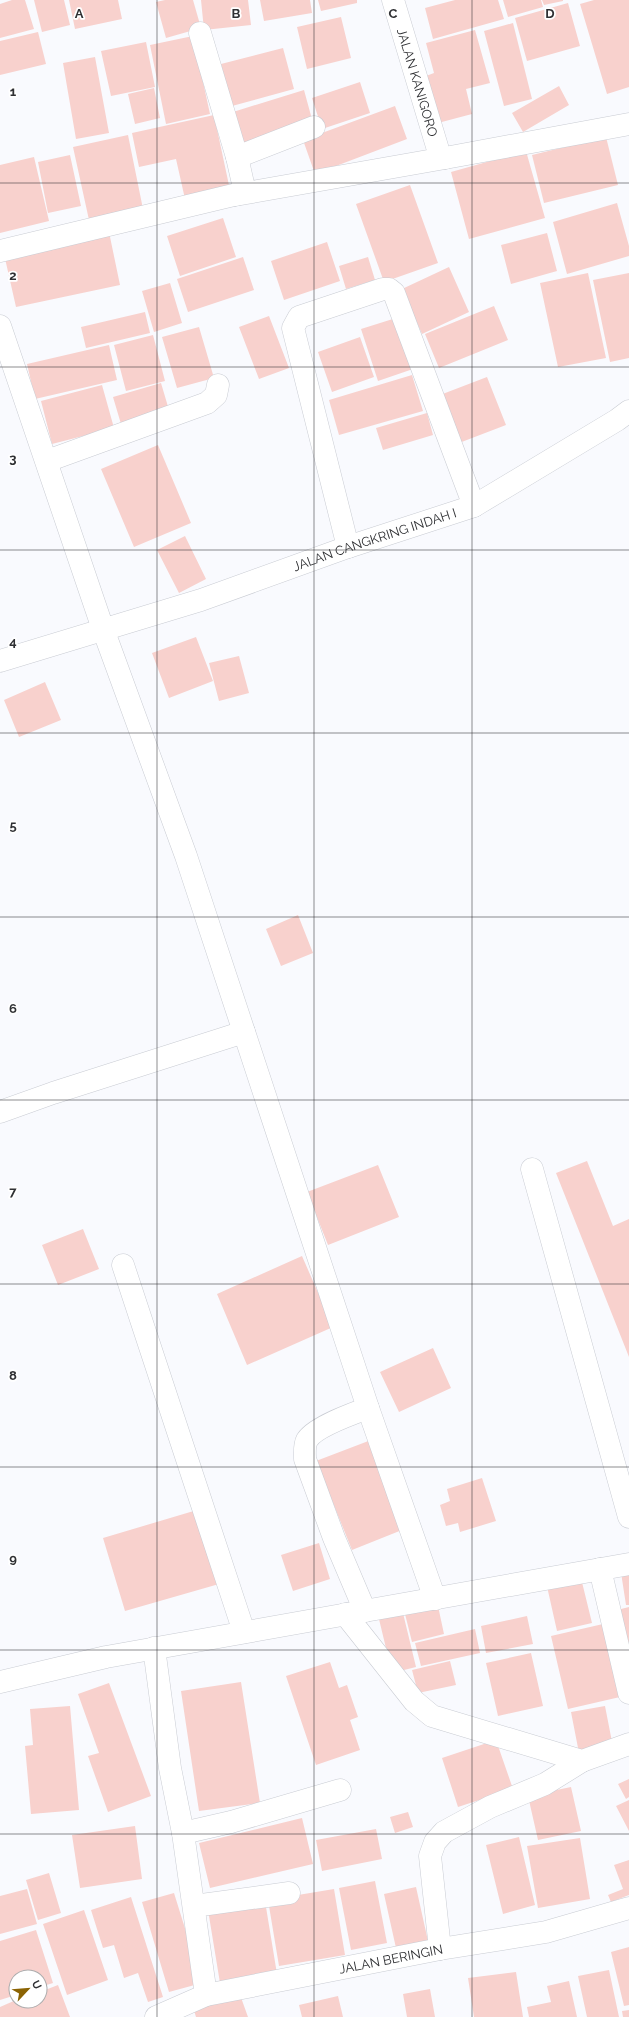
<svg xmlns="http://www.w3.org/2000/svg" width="629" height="2017" viewBox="0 0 629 2017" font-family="Raleway,sans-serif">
  <rect width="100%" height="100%" fill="#f9fafe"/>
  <path fill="#f8d1cd" d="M 12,0 L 25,0 L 34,29 L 0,38 L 0,4 Z
    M 34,0 L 64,0 L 70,25 L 42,32 Z
    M 69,0 L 118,0 L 122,19 L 75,29 Z
    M 165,0 L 193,0 L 201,28 L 166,38 L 156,2 Z
    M 201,0 L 248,0 L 251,25 L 204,30 Z
    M 260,0 L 310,0 L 312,13 L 264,21 Z
    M 318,0 L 357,0 L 357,3 L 321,11 Z
    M 455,0 L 498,0 L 504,19 L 433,39 L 425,8 Z
    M 503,0 L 541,0 L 543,7 L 508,17 Z
    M 542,0 L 563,0 L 563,1 L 544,5 Z
    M 594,0 L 629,0 L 629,87 L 607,94 L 580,4 Z
    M 568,3 L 580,46 L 527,61 L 515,18 Z
    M 341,17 L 351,58 L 307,69 L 297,27 Z
    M 513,23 L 532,99 L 504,106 L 484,31 Z
    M 475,30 L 490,83 L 466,89 L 472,114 L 438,123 L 426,76 L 434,73 L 426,43 Z
    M 38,32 L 46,64 L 0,75 L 0,41 Z
    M 193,36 L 210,114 L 166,124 L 150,45 Z
    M 146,42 L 155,87 L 111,96 L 101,51 Z
    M 283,48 L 294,89 L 232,106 L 221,64 Z
    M 95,57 L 109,133 L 76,139 L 63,63 Z
    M 360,82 L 370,113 L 322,129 L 312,98 Z
    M 559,86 L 569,105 L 523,132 L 512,113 Z
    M 154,88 L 160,118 L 135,124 L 128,94 Z
    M 304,90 L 313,123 L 242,146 L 233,112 Z
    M 395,106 L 407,139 L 315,174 L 303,140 Z
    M 214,115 L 230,190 L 185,199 L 176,159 L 139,167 L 132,133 Z
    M 128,135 L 143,209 L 89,220 L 73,147 Z
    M 606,137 L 618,185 L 544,203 L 532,155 Z
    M 526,151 L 545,218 L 469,239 L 451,172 Z
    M 70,155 L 81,206 L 48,213 L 38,162 Z
    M 34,157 L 49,221 L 0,233 L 0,165 Z
    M 410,185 L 438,263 L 384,282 L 356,204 Z
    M 617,203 L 629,246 L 629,256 L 567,274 L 553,222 Z
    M 223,218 L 236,257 L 180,276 L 167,236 Z
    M 109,232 L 120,285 L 16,307 L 4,254 Z
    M 547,233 L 557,271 L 511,284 L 501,245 Z
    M 327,242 L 340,281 L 284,300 L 271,261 Z
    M 243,257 L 254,290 L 188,312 L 177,279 Z
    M 368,257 L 375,280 L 346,289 L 339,266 Z
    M 449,267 L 469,312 L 422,334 L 402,289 Z
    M 588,273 L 606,358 L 558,367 L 540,283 Z
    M 629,273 L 629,358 L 610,362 L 593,280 Z
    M 170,283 L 182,323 L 154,332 L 142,291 Z
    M 494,306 L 508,340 L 439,368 L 425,334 Z
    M 145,312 L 150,333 L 86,348 L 81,327 Z
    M 269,316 L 289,368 L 259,379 L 239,327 Z
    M 396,318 L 413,369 L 378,381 L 361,329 Z
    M 199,327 L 214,378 L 177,388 L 162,337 Z
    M 153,335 L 165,381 L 126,391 L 114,345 Z
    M 360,337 L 374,377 L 332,392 L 318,352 Z
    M 109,345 L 117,380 L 35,399 L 27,364 Z
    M 412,375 L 423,411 L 339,435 L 329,400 Z
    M 487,377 L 506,425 L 459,443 L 440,395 Z
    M 161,383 L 169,410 L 121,424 L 113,397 Z
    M 102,385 L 114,428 L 52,444 L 41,401 Z
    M 427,413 L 433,435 L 383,450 L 376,428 Z
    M 158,445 L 191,523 L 134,547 L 101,469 Z
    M 185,536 L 206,579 L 179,593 L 157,550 Z
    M 196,637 L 213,681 L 169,698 L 152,653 Z
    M 239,656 L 249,693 L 219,701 L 209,663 Z
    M 45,682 L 61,720 L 19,737 L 4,700 Z
    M 298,915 L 313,953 L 281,966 L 266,929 Z
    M 587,1161 L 613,1226 L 629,1219 L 629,1357 L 556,1173 Z
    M 378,1165 L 399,1217 L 328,1245 L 307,1192 Z
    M 83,1229 L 99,1269 L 58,1285 L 42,1245 Z
    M 302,1256 L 333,1327 L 247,1365 L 217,1294 Z
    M 433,1348 L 451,1388 L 399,1412 L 380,1372 Z
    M 371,1440 L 407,1528 L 352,1550 L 316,1461 Z
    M 482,1478 L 496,1521 L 460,1532 L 458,1523 L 446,1526 L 440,1505 L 450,1501 L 447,1489 Z
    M 197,1510 L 219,1584 L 125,1611 L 103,1538 Z
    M 319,1543 L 330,1579 L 293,1591 L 281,1555 Z
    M 629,1564 L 629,1605 L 626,1605 L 620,1566 Z
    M 580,1574 L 592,1623 L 557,1631 L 546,1582 Z
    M 438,1606 L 444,1634 L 412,1642 L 405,1614 Z
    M 629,1607 L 629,1665 L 617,1610 Z
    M 402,1609 L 416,1667 L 392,1673 L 378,1615 Z
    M 527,1616 L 533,1644 L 486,1653 L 481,1626 Z
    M 603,1624 L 620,1697 L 568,1709 L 551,1636 Z
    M 475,1629 L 480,1653 L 421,1666 L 415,1643 Z
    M 531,1653 L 543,1706 L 498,1716 L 486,1663 Z
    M 450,1661 L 456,1685 L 418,1693 L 412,1670 Z
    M 330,1662 L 339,1688 L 347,1685 L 358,1717 L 350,1720 L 360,1750 L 316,1765 L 286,1676 Z
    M 241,1682 L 260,1803 L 199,1811 L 181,1691 Z
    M 109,1683 L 151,1796 L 108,1812 L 88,1756 L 99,1753 L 78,1694 Z
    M 70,1706 L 79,1810 L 31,1814 L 25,1746 L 33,1745 L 30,1709 Z
    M 605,1706 L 613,1747 L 579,1753 L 571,1712 Z
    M 496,1740 L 513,1789 L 458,1807 L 442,1758 Z
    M 629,1779 L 629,1797 L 626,1799 L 618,1784 Z
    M 571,1787 L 581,1831 L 538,1840 L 528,1796 Z
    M 629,1800 L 629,1831 L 616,1806 Z
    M 408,1812 L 413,1827 L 395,1833 L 390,1817 Z
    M 302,1818 L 313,1864 L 210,1888 L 199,1843 Z
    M 135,1826 L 142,1879 L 80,1888 L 72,1835 Z
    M 376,1829 L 382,1859 L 322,1871 L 316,1840 Z
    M 519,1837 L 535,1905 L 503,1914 L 486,1845 Z
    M 580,1838 L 590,1899 L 538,1908 L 527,1846 Z
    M 629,1860 L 629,1895 L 611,1902 L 608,1895 L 623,1889 L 614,1865 Z
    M 49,1873 L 61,1913 L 38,1920 L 26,1880 Z
    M 375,1881 L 387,1943 L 351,1950 L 339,1888 Z
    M 416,1887 L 428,1941 L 396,1948 L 384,1894 Z
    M 27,1889 L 37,1924 L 0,1934 L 0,1896 Z
    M 334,1889 L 345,1955 L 279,1966 L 268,1900 Z
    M 174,1893 L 202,1983 L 169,1992 L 142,1902 Z
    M 131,1897 L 163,1997 L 148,2002 L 138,1973 L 124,1978 L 114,1945 L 103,1948 L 91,1910 Z
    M 265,1901 L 277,1974 L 220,1983 L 208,1910 Z
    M 84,1910 L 108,1980 L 67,1995 L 43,1924 Z
    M 36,1930 L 53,1983 L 40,1987 L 40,1977 L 16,1977 L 16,1995 L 0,2000 L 0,1941 Z
    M 629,1947 L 629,2005 L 624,2006 L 611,1952 Z
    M 609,1970 L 619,2017 L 587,2017 L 578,1976 Z
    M 516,1972 L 523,2017 L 474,2017 L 468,1978 Z
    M 569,1981 L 577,2017 L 529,2017 L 527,2007 L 551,2002 L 547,1986 Z
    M 58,1985 L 70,2017 L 0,2017 L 0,2007 L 16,2000 L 40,2001 L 40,1992 Z
    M 430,1989 L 435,2017 L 407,2017 L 403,1994 Z
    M 239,1992 L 248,2017 L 196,2017 L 193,2007 Z
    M 338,1996 L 343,2017 L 302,2017 L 299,2005 Z
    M 629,2010 L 629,2017 L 623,2017 L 622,2011 Z"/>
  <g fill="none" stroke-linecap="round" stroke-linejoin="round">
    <g stroke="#c9ccd3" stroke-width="23">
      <g id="street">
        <path id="s1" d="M 393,0 L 439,153 L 445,158 L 629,124"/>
        <path d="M 237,157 L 314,127"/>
        <path d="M 235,195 L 445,158"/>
        <path d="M 0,251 L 242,193 L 244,188 L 237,157 L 200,33"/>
        <path d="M 0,326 L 103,629 L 186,856 L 368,1408 L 435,1599"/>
        <path d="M 47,461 L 207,403 L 216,395 L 218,385"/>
        <path d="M 348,547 L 293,328 L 299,317 L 383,289 L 389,289 L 394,293 L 474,506"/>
        <path id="s2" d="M 0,661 L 201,600 L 348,547 L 474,506 L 617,420 L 629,411"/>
        <path d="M 0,1112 L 53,1093 L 244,1032"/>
        <path d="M 532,1169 L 629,1517"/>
        <path d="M 123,1265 L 244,1632"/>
        <path d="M 600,1569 L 629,1693"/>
        <path d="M 365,1611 L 334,1538 L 305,1459 C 305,1453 304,1446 307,1440 C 315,1427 354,1413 368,1408"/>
        <path d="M 345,1614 L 414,1701 L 432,1716 L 582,1761 L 629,1744"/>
        <path d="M 154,1648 L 170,1768 L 183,1833 L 231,1822 L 340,1790"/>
        <path d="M 0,1682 L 106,1657 L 629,1564"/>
        <path d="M 183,1833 L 206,1995"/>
        <path d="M 194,1906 L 289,1893"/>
        <path d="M 440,1949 L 430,1856 L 435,1842 L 444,1832 L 490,1807 L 545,1784 L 582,1761"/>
        <path id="s3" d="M 156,2017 L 206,1995 L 440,1949 L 546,1932 L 629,1908"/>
      </g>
    </g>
    <use href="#street" stroke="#fff" stroke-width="22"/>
  </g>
  <path fill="none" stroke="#2f3033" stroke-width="1" stroke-opacity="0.55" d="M 157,0 L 157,2017M 314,0 L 314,2017M 472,0 L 472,2017M 0,183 L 629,183M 0,367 L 629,367M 0,550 L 629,550M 0,733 L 629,733M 0,917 L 629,917M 0,1100 L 629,1100M 0,1284 L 629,1284M 0,1467 L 629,1467M 0,1650 L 629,1650M 0,1834 L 629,1834"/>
  <g text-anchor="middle" stroke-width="3.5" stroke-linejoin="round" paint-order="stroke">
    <g font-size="13" fill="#2f3033" stroke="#fff">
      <text dy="5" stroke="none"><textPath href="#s1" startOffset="86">JALAN KANIGORO</textPath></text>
      <text dy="5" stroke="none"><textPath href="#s2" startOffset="394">JALAN CANGKRING INDAH I</textPath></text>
      <text dy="5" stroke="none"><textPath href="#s3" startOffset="243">JALAN BERINGIN</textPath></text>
    </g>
  </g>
  <g font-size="13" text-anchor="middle" font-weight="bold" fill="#2f3033" stroke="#fff" stroke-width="3.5" stroke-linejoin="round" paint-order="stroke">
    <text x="79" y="18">A</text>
    <text x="236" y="18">B</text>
    <text x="393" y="18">C</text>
    <text x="550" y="18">D</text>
    <text x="13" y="96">1</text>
    <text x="13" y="280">2</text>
    <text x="13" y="463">3</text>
    <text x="13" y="646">4</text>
    <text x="13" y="830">5</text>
    <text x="13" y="1013">6</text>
    <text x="13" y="1196">7</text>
    <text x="13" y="1380">8</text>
    <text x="13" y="1563">9</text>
  </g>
  <g transform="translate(28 1989) rotate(64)"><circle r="19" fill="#ffffff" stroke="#acacad"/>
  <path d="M0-3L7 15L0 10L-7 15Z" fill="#8b6303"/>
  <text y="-6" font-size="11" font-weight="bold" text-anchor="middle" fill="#2f3033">U</text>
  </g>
</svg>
